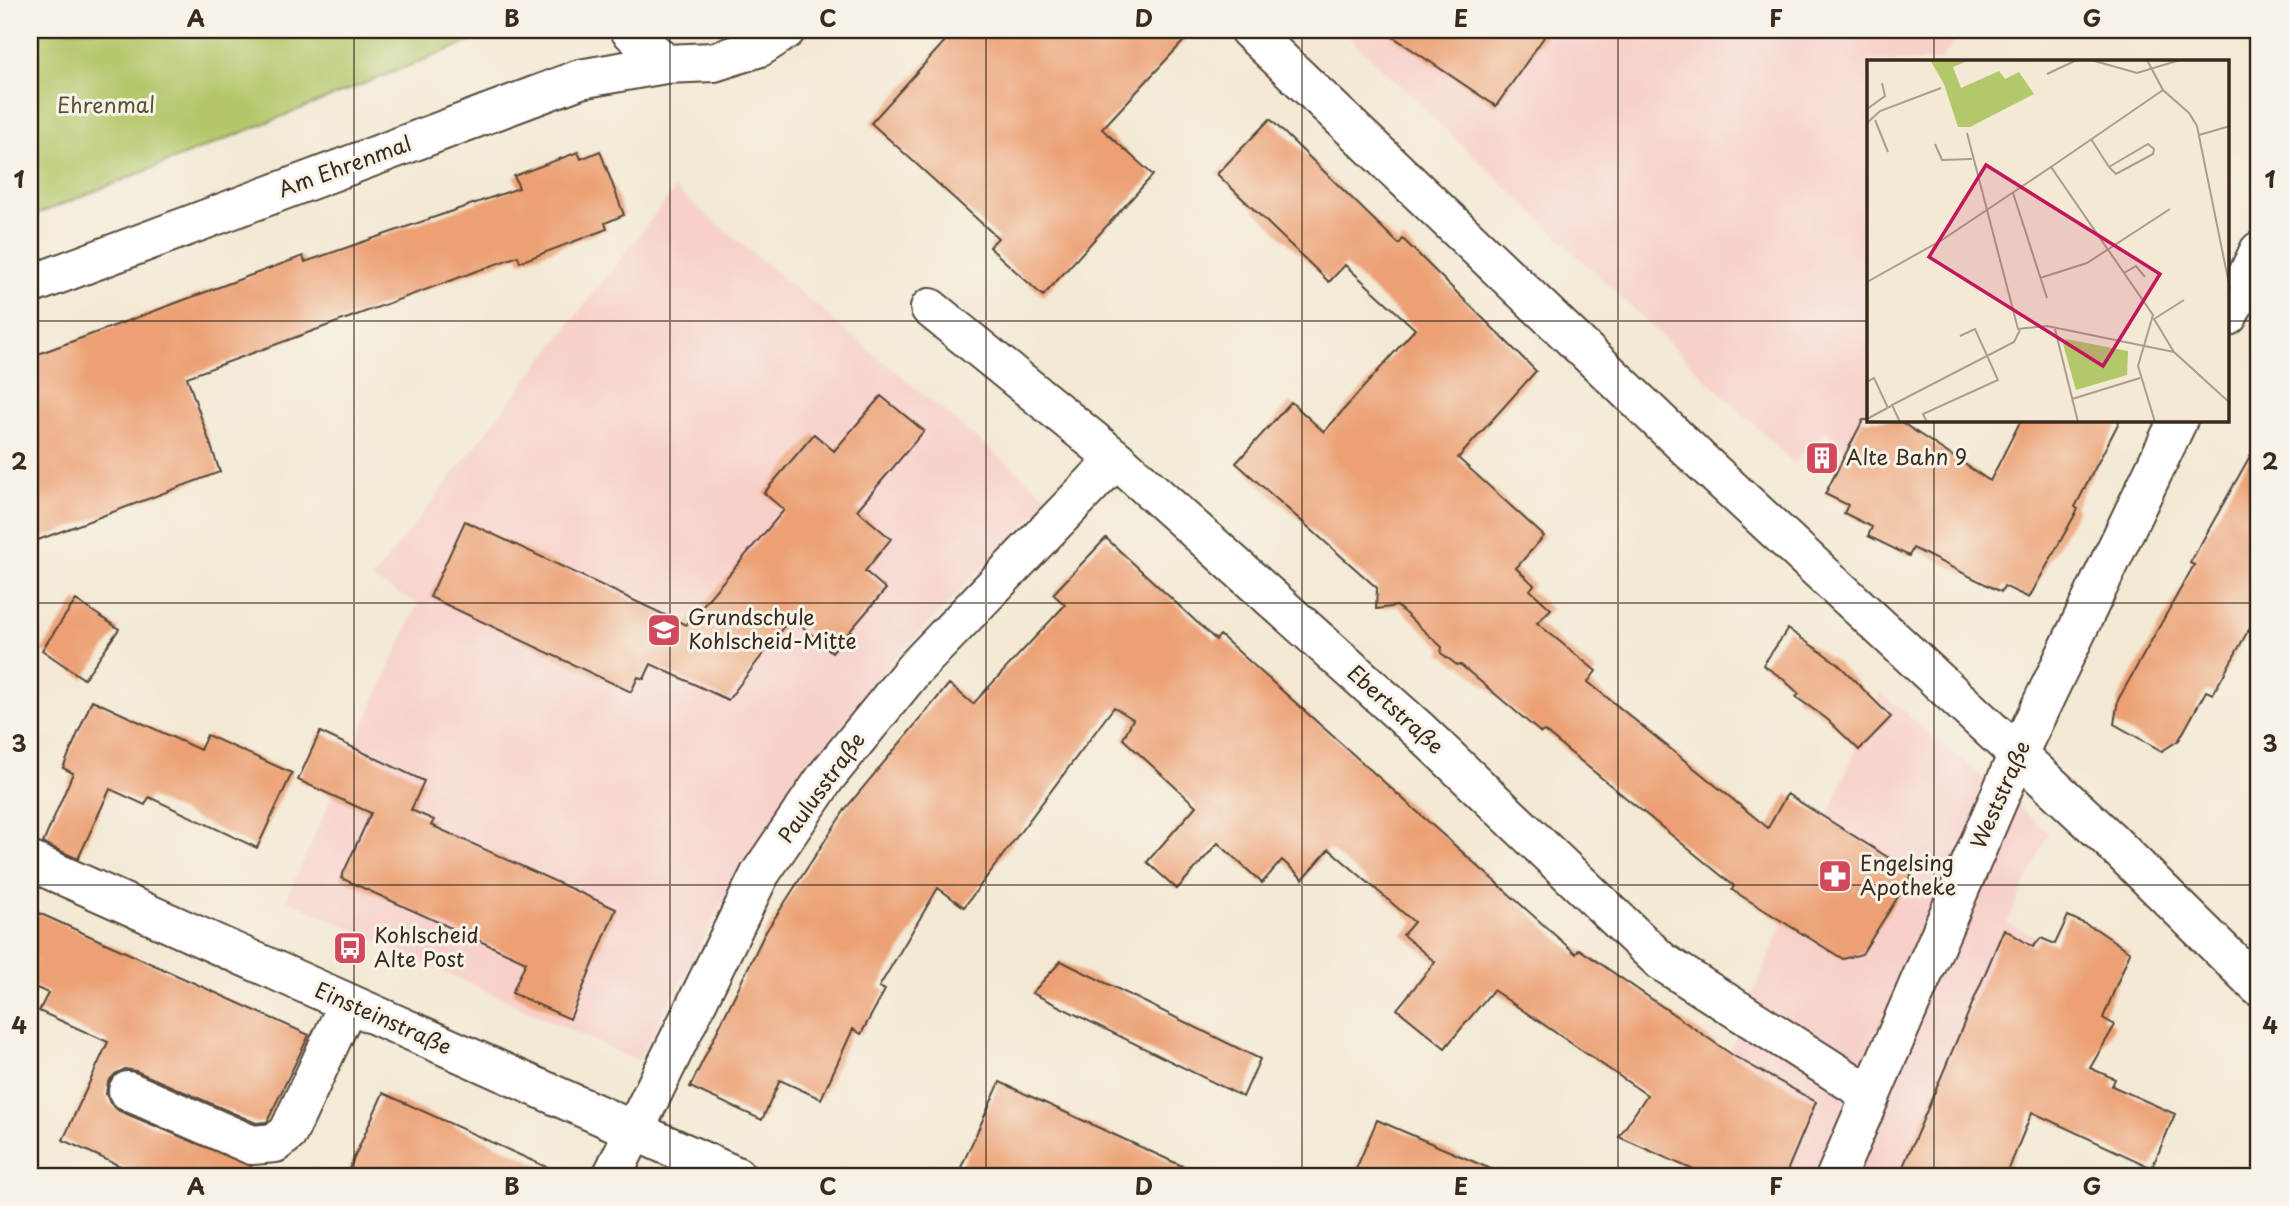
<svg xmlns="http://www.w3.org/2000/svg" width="2289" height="1206" viewBox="0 0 2289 1206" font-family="'Playpen Sans',sans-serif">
  <rect width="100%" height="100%" fill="#f7f3e8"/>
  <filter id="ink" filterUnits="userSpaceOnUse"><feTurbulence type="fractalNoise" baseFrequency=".0143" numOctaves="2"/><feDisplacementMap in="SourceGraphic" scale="14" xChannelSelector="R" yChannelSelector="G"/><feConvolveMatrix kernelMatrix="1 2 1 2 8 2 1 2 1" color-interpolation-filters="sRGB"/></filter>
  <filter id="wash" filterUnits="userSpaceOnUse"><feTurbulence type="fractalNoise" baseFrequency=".00686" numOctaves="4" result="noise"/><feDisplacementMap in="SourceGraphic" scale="28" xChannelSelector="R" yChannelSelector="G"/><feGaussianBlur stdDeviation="1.57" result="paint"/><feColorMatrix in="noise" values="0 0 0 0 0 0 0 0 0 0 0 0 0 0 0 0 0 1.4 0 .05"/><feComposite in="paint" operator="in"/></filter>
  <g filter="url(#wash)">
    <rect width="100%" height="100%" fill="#f3e9d4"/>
    <path fill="#f7d0cb" d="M 1342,30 L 1963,30 L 1941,61 L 1869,61 L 1869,408 L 1847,451 L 1825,430 L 1794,463 Z
      M 675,189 L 1050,499 L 896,657 L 808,768 L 742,866 L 638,1061 L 286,899 L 418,604 L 372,579 Z
      M 1880,692 L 2049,832 L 2007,923 L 2084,958 L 1987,1176 L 1677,1176 Z"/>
    <path fill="#b3c76b" stroke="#777844" stroke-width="2" d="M 30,30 L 499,30 L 30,217 Z"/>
    <g id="blocks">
      <path fill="#eca073" d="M 955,30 L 1194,30 L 1102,129 L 1153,175 L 1043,296 L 989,247 L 998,238 L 871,123 Z
        M 1383,30 L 1549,30 L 1496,106 Z
        M 1270,119 L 1399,244 L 1403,239 L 1536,371 L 1458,458 L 1544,536 L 1516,568 L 1534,585 L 1530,590 L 1551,609 L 1537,623 L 1596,671 L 1588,682 L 1768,828 L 1787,794 L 1913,873 L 1862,954 L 1843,959 L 1732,890 L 1734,886 L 1544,731 L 1541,733 L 1461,665 L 1457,665 L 1441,653 L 1442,647 L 1397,606 L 1376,609 L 1377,588 L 1236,463 L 1291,402 L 1324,432 L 1415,329 L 1345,265 L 1329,282 L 1217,174 Z
        M 600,151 L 624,215 L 605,223 L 607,229 L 520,262 L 518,256 L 187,377 L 220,472 L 30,543 L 30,357 L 303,256 L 305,262 L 519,188 L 514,176 L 578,152 L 581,159 Z
        M 881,396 L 924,431 L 857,510 L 891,539 L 865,571 L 886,589 L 832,652 L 791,617 L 728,700 L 651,664 L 644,679 L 638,677 L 631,692 L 430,597 L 465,521 L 686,625 L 784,510 L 764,493 L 814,434 L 834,451 Z
        M 1863,420 L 1898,420 L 1990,481 L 2021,420 L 2120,420 L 2075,507 L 2078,509 L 2029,598 L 2004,586 L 2001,592 L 1913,548 L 1909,556 L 1868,536 L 1872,527 L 1844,513 L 1848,505 L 1825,494 Z
        M 2259,440 L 2259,611 L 2213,694 L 2206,691 L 2179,740 L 2162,751 L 2114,724 L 2118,700 L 2194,565 L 2190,563 Z
        M 1106,538 L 1216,640 L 1220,635 L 1576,954 L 1579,949 L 1734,1056 L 1816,1102 L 1785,1176 L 1707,1176 L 1619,1137 L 1647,1095 L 1493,990 L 1445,1048 L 1397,1009 L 1435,962 L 1403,935 L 1414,922 L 1329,849 L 1303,879 L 1282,860 L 1262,883 L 1218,843 L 1177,889 L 1147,862 L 1196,806 L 1123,739 L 1133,719 L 1114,707 L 964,907 L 938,888 L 879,987 L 885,990 L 861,1034 L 853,1029 L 821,1099 L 780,1080 L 762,1120 L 690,1087 L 765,933 L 846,808 L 949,684 L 973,704 L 1065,605 L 1053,594 Z
        M 76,600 L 119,629 L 84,679 L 42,650 Z
        M 1788,629 L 1837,663 L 1891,717 L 1859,750 L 1827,719 L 1796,697 L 1799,694 L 1782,678 L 1763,665 Z
        M 92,700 L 200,750 L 207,735 L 292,773 L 257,848 L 149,797 L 145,805 L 110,789 L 78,859 L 43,843 L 73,773 L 63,768 Z
        M 320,732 L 424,781 L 411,810 L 434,820 L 431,825 L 616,909 L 570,1019 L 512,993 L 526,962 L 341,878 L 371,813 L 298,780 Z
        M 30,909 L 309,1035 L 267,1122 L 256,1123 L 136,1071 L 125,1069 L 115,1074 L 108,1082 L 106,1094 L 110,1103 L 119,1111 L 251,1166 L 246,1176 L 142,1176 L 63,1140 L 108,1042 L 39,1011 L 48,993 L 30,985 Z
        M 2068,916 L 2096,929 L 2130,952 L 2103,1018 L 2115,1025 L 2090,1068 L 2115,1079 L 2112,1086 L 2175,1114 L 2152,1168 L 2032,1112 L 2006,1176 L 1899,1176 L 2004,929 L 2033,947 L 2041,938 L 2055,944 Z
        M 1061,961 L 1260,1059 L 1243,1097 L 1032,993 Z
        M 1000,1082 L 1032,1097 L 1204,1176 L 957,1176 Z
        M 383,1093 L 566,1176 L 346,1176 Z
        M 1377,1120 L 1507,1176 L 1353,1176 Z"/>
    </g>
  </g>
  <g filter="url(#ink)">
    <use href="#blocks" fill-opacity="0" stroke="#574739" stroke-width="2"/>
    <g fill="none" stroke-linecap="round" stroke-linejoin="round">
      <g stroke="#574739" stroke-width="42">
        <path id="minor" d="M 630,30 L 665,64
          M 1249,30 L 1700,460 L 2111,841 L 2259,987
          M 30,285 L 580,79 L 665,64 L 714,62 L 760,47 L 786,30
          M 930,308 L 1116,459 L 1420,731 L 1661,961 L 1871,1095
          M 128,1091 L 252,1145 L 275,1143 L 288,1133 L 348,1004
          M 612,1176 L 760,874 L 826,777 L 914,669 L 1116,459"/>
      </g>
      <g stroke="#574739" stroke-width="42">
        <path id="major" d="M 2228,316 L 2259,251
          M 30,861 L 736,1176
          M 1836,1176 L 2017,756 L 2178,420"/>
      </g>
      <use href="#minor" stroke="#fff" stroke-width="38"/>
      <use href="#major" stroke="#fff" stroke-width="38"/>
    </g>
  </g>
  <path fill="none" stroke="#3b2a1e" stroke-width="2" stroke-opacity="0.55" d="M 354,30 L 354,1176M 670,30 L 670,1176M 986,30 L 986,1176M 1302,30 L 1302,1176M 1618,30 L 1618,1176M 1934,30 L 1934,61M 30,321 L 1869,321M 2228,321 L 2259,321M 1934,420 L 1934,1176M 30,603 L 2259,603M 30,885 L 2259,885"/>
  <defs>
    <g id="building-square" transform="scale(1.75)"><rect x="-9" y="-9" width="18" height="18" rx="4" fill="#d1495b" stroke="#f7f3e8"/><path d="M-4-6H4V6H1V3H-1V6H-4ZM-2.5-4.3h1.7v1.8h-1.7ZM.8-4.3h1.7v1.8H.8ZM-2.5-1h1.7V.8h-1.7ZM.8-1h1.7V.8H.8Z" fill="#fff"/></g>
    <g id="school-square" transform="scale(1.75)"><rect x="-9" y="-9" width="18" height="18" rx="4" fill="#d1495b" stroke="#f7f3e8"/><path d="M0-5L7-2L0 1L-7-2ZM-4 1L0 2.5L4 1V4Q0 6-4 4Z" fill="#fff"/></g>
    <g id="pharmacy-square" transform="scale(1.75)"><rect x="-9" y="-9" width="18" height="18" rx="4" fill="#d1495b" stroke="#f7f3e8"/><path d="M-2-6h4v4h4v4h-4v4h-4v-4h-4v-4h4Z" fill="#fff"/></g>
    <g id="bus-square" transform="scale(1.75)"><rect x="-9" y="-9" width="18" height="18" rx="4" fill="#d1495b" stroke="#f7f3e8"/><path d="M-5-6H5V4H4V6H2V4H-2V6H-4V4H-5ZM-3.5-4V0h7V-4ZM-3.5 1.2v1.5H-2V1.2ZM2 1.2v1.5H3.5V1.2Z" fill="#fff"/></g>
  </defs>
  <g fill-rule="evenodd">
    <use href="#building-square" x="1822" y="458"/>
    <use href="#school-square" x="664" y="630"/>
    <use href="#pharmacy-square" x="1835" y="876"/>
    <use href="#bus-square" x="350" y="948"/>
  </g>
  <g text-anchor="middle" stroke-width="6" stroke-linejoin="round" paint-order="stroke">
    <g font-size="21" fill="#595131" stroke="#f7f3e8">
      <text x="106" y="113">Ehrenmal</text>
    </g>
    <g font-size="21" fill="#3b2a1e" stroke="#f7f3e8">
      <text transform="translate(345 167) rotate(-20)" y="7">Am Ehrenmal</text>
      <text transform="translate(1395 710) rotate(42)" y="7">Ebertstraße</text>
      <text transform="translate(822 788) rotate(-54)" y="7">Paulusstraße</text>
      <text transform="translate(2001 795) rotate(-66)" y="7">Weststraße</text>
      <text transform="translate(383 1019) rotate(24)" y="7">Einsteinstraße</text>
    </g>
    <g font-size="21" fill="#3b2a1e" stroke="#f7f3e8" text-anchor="start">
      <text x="1846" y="465">Alte Bahn 9</text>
      <text x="688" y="625">Grundschule<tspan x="688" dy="24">Kohlscheid-Mitte</tspan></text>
      <text x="1860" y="871">Engelsing<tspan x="1860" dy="24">Apotheke</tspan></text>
      <text x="374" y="943">Kohlscheid<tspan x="374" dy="24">Alte Post</tspan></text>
    </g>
  </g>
  <g transform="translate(1867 60)">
    <rect width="362" height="362" fill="#f3e9d4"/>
    <path d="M 63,0 L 103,0 L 86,7 L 94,28 L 132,11 L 138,19 L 152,12 L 167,34 L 103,67 L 91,67 L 77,24 ZM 199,279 L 261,291 L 260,315 L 209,330 L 196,284 Z" fill="#b3c76b"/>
    <path fill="none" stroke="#a99d8b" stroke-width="2" d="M 224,0 L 270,13 L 313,0M 280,0 L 296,30 L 322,53 L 330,66 L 363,229M 180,14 L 210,0M 0,49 L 18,36 L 15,23M 8,60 L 21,92M 0,63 L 13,51 L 74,28M 100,73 L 151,269 L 180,266 L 307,292M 332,75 L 363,66M 224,79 L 242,107 L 281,84 L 287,89 L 286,94 L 249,114 L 242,107M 68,84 L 75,100 L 105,99M 184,107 L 296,30M 146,133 L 180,238M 257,213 L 269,206 L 278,217M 173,218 L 220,203 L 303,149M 0,222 L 75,180 L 184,107 L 286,255 L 271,306 L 288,362M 317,240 L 287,259 L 307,292 L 363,343M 188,269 L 211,362M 0,322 L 7,318 L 21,348M 205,339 L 273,318M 0,359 L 24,346M 33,362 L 25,345 L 147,282 L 153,270M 60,362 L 56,354 L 131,320 L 108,269 L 93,276"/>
    <path fill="#c2185b" fill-opacity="0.15" stroke="#c2185b" stroke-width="3.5" d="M 119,105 L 293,214 L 236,306 L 62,197 Z"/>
    <rect width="362" height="362" fill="none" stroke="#3b2a1e" stroke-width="3.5"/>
  </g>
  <rect width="2289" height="1206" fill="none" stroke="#f7f3e8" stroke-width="77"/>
  <rect x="38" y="38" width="2212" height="1130" fill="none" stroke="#3b2a1e" stroke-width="2.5"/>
  <g font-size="23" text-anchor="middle" font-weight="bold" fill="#3b2a1e">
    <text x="196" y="27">A</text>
    <text x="512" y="27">B</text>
    <text x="828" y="27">C</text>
    <text x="1144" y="27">D</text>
    <text x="1461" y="27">E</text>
    <text x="1776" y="27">F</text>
    <text x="2092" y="27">G</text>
    <text x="19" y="188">1</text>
    <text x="2270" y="188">1</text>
    <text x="19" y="470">2</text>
    <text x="2270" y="470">2</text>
    <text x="19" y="752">3</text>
    <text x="2270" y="752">3</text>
    <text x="19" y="1034">4</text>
    <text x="2270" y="1034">4</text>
    <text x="196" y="1195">A</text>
    <text x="512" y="1195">B</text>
    <text x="828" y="1195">C</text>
    <text x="1144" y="1195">D</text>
    <text x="1461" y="1195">E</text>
    <text x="1776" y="1195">F</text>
    <text x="2092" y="1195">G</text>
  </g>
</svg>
